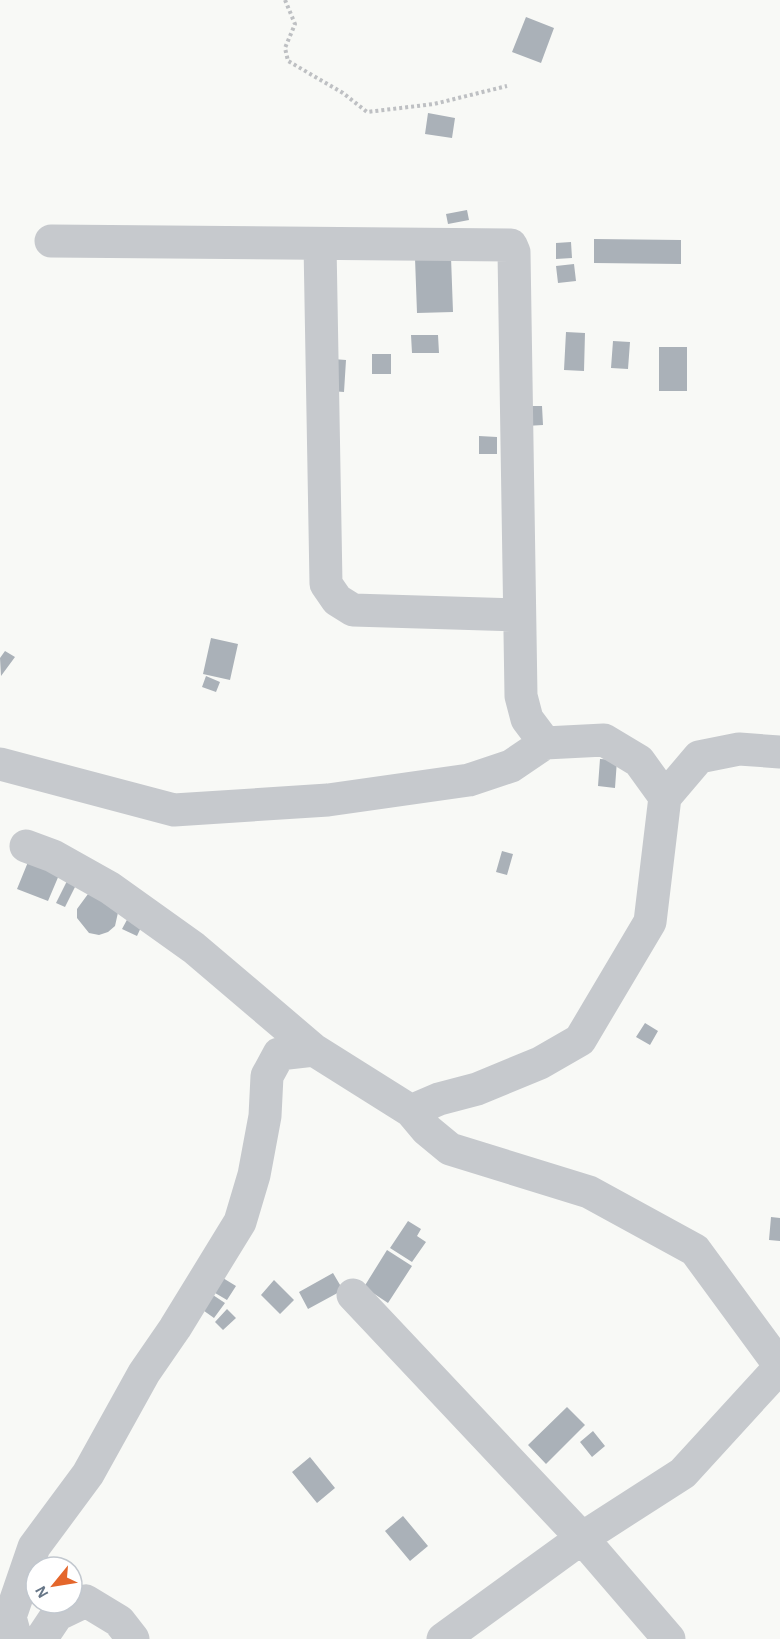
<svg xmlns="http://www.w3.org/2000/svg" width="780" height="1639" viewBox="0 0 780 1639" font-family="'Alegreya Sans',sans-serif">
  <rect width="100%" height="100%" fill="#f8f9f6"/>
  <path fill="#aab1b8" d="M 526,17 L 554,28 L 541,63 L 512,52 Z
    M 428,113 L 455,118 L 452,138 L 425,134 Z
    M 467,210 L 469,220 L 448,224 L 446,214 Z
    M 594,239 L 681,240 L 681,264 L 594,263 Z
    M 571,242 L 572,258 L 556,259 L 556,243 Z
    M 451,257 L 453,312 L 417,313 L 415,258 Z
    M 574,264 L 576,281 L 558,283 L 556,266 Z
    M 566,332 L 585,333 L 584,371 L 564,370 Z
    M 411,335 L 438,335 L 439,353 L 412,353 Z
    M 613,341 L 630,342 L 628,369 L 611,368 Z
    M 659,347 L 687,347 L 687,391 L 659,391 Z
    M 372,354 L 391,354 L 391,374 L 372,374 Z
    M 333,359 L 346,360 L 344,392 L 330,391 Z
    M 525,406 L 542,406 L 543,425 L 526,426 Z
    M 479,436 L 497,437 L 497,454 L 479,454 Z
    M 211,638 L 238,644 L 230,680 L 203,674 Z
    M 5,651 L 15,657 L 1,676 L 0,658 Z
    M 206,676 L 220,682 L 216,692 L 202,687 Z
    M 600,759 L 617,760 L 615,788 L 598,786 Z
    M 502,851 L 513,854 L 507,875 L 496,872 Z
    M 28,862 L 59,875 L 48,901 L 17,889 Z
    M 67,881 L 76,885 L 65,907 L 56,903 Z
    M 88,894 L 119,908 L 115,926 L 108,932 L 99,935 L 89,933 L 77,918 L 77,909 Z
    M 129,916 L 143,923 L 137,936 L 122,929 Z
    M 645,1023 L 658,1031 L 650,1045 L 636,1037 Z
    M 771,1217 L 780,1218 L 780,1241 L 769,1240 Z
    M 408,1221 L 421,1229 L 417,1236 L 426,1242 L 412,1262 L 390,1248 Z
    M 387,1250 L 412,1266 L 388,1303 L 364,1287 Z
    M 333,1273 L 343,1290 L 308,1309 L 299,1292 Z
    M 218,1275 L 236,1286 L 227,1300 L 210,1290 Z
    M 274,1280 L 294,1300 L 280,1314 L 261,1295 Z
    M 210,1293 L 225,1303 L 214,1318 L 200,1308 Z
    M 227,1309 L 236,1318 L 223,1330 L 215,1322 Z
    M 567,1407 L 585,1425 L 546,1464 L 528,1445 Z
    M 593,1431 L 605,1446 L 592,1457 L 580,1442 Z
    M 310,1457 L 335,1488 L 317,1503 L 292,1472 Z
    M 403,1516 L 428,1546 L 410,1561 L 385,1531 Z"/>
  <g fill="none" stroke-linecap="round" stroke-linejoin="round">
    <path stroke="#bec0c3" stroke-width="4" stroke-dasharray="3 3" stroke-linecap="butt" d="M 285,0 L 295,24 L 285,48 L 288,61 L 343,93 L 367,112 L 434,104 L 507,86"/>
    <path stroke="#c6c9cd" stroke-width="33" d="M 51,241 L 511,245 L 514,252 L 521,696 L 527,719 L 545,743 L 604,740 L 639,761 L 665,797
      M 320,244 L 326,584 L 337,600 L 353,610 L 518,615
      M 780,752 L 739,749 L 699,757 L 665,797 L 650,922 L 580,1040 L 540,1063 L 477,1089 L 439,1099 L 411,1111 L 427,1130 L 450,1149 L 589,1192 L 695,1250 L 780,1366
      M 0,764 L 174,810 L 328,800 L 469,780 L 511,766 L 545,743
      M 26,846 L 53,856 L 110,888 L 194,948 L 314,1050 L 411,1111
      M 353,1295 L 582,1538 L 669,1639
      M 16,1639 L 10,1617 L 34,1547 L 88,1474 L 144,1373 L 175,1328 L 240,1222 L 254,1175 L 265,1116 L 267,1076 L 279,1054 L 314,1050
      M 41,1639 L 57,1615 L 86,1601 L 119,1621 L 133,1639
      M 443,1639 L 582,1538 L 683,1473 L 780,1367"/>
  </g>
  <g transform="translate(54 1585) rotate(240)"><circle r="28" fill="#ffffff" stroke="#c2c8cf" stroke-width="1.5"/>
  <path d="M0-4.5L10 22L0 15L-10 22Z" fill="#e4662b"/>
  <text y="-9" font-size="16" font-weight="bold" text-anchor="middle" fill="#677687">N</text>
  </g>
</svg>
